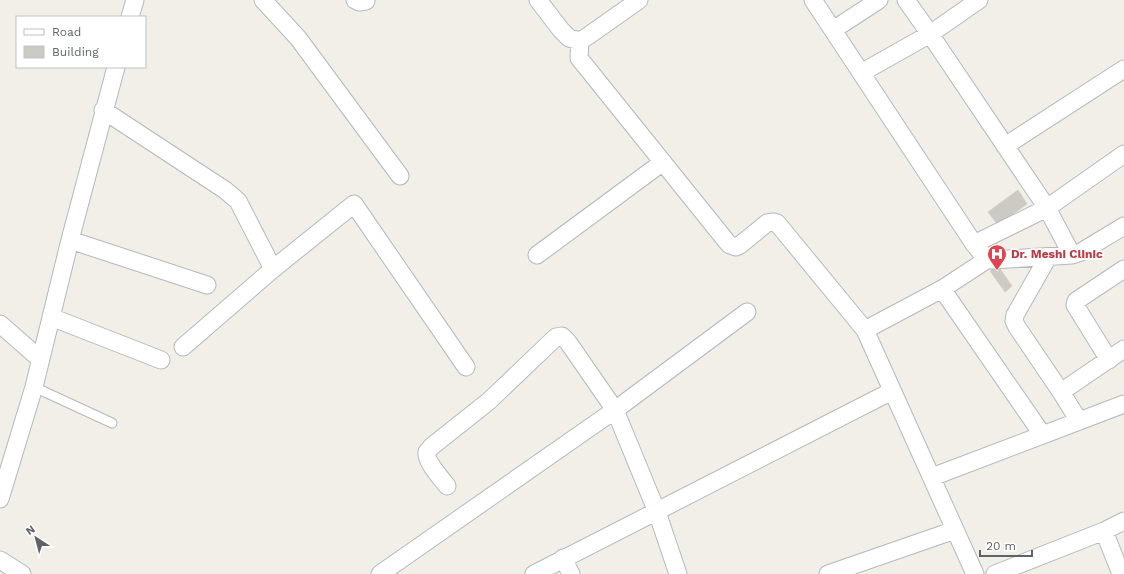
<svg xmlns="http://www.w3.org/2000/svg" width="1124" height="574" viewBox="0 0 1124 574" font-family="'Work Sans',sans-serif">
  <rect width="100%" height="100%" fill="#f1efe8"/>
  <path fill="#cccac5" stroke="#d6d1c6" d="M 1018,190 L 1027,204 L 998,225 L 988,212 Z
    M 998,266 L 1012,286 L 1005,292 L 990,271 Z"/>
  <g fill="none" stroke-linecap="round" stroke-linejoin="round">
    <g stroke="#b5b8bc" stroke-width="11">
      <path id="lane" d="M 34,387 L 112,423"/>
    </g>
    <g stroke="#b5b8bc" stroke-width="19">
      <path id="street" d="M 263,0 L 298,38 L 400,176
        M 355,0 L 359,2 L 366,1
        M 538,0 L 561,30 L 569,38 L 580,41 L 588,36 L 639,0
        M 813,0 L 974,244 C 979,250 984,258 992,260 L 1072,255 L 1081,252 L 1124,226
        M 906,0 L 930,34 L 1047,208 L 1072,255
        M 130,17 L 135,0
        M 833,30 L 879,0
        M 580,41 L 579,58 L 727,242 L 730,245 L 736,247 L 740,245 L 767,223 L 774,222 L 777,223 L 865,330 L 975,574
        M 861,73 L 930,34 L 979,0
        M 103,110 L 225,190 L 238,201 L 273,269
        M 1005,146 L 1124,69
        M 70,240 L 207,285
        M 974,244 L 1047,208 L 1124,154
        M 537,255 L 663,162
        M 1048,257 L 1015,315 L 1014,321 L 1017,327 L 1061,392 L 1079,421
        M 942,289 L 1042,434 L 1041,435
        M 51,317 L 161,360
        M 0,324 L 40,359
        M 865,330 L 942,289 L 988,259
        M 183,347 L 273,269 L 354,204 L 466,367
        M 1109,360 L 1075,305 L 1076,301 L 1124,269
        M 1061,392 L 1124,349
        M 932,477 L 1124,404
        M 447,486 C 442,479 425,461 427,452 C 428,450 430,449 431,447 L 489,401 L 556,337 L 562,336 L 568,342 L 615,410 L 657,512 L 678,574
        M 0,499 L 34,387 L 70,240 L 116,67
        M 1104,531 L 1121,574
        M 563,558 L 571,574
        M 0,560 L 22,574
        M 380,574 L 615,410 L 747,312
        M 534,574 L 892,391
        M 828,574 L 955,530
        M 995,574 L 1104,531 L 1124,521"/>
    </g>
    <use href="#lane" stroke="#fff" stroke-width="9"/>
    <use href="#street" stroke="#fff" stroke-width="17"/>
  </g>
  <defs>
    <g id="hospital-pin" transform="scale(1)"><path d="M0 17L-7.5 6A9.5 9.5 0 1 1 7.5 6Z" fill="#e0444e" stroke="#fff"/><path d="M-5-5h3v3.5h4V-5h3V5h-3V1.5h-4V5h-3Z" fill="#fff"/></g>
  </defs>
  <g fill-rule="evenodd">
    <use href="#hospital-pin" x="997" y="254"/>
  </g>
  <g text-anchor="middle" stroke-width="3.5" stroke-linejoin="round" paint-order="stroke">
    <g font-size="12" font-weight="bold" fill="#be3a42" stroke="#fff" text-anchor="start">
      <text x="1011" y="258">Dr. Meshi Clinic</text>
    </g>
  </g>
  <rect x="16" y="16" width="130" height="52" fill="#ffffff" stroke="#bfc1c3"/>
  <rect x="24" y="29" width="20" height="6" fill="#ffffff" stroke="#bfc1c3"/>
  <text x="52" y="36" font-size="12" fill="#5f6368">Road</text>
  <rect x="24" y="46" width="20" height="12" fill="#cccac5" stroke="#bfc1c3"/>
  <text x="52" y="56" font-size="12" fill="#5f6368">Building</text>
  <g transform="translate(36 538) rotate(324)" stroke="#ffffff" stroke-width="3" paint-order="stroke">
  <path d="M0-3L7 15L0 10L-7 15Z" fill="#5f6368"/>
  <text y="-6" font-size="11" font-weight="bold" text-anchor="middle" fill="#5f6368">N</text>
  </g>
  <path d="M980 550v6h52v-6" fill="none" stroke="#5f6368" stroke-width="2"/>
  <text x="986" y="550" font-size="12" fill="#5f6368" stroke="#ffffff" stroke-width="3" paint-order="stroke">20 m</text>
</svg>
